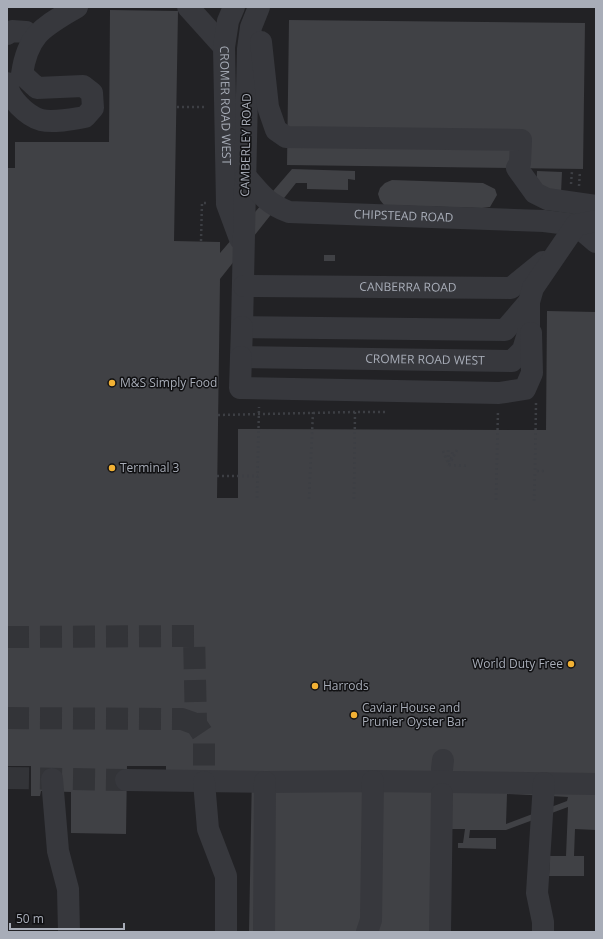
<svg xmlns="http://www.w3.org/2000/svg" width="603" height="939" viewBox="0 0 603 939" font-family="'Open Sans',sans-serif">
  <rect width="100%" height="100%" fill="#161618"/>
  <path fill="#222225" d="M 7,7 L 596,7 L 596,932 L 7,932 Z"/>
  <path fill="#404145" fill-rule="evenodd" d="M 110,10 L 178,11 L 174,241 L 220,242 L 220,253 L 292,169 L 355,171 L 355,180 L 348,179 L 348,190 L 307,189 L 307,183 L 296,183 L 220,279 L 217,498 L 238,498 L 238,429 L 546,430 L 547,311 L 596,312 L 596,830 L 575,829 L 574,856 L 584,856 L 584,876 L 549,876 L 550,856 L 566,856 L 568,807 L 506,830 L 470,830 L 469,838 L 496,838 L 496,849 L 458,848 L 458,843 L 463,843 L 465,829 L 444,829 L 430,932 L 249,932 L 252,773 L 166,774 L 166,766 L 127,766 L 126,834 L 71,833 L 71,792 L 41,791 L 40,796 L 31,796 L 31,766 L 7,766 L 7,168 L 15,168 L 15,142 L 109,142 ZM 507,794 L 551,796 L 568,797 L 567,801 L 506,824 Z
    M 289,20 L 585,23 L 583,169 L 287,165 Z
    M 537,171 L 562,172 L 561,193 L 536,192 Z
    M 392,180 L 483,183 L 495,189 L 497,195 L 490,207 L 482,208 L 384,205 L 380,200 L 378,194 L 380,188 L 385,183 Z
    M 324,255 L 335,255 L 335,261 L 324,261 Z"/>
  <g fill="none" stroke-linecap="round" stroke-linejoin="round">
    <path stroke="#333438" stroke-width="22" stroke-dasharray="22 11" stroke-linecap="butt" d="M 7,637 L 194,636 L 196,724 L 204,736 L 204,782
      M 7,718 L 182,719 L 196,724
      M 7,778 L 126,780"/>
    <path stroke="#3d3f44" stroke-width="2.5" stroke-dasharray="2 3" stroke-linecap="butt" d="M 177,107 L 207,107
      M 571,184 L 572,171
      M 579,186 L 580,171
      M 201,241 L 202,203 L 209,203
      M 536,403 L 535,471 L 545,471
      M 218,415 L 355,412
      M 448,450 L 449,462
      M 443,451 L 449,465
      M 451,459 L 453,450
      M 449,465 L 469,466
      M 449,465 L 457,450
      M 217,476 L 258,476
      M 257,498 L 259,407
      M 309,499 L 313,412
      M 354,499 L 355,412 L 387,412
      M 496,500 L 498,410
      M 534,501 L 535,471"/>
    <g stroke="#37383d" stroke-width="22">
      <path d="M 188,7 L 224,47"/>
      <path id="s1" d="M 234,7 L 228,21 L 224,47 L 227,204 L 240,239"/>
      <path d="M 259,7 L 251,27 L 248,49 L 242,327 L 505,330 L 529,302"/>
      <path d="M 7,34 L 12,31 L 26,32"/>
      <path d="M 261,42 L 268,107 L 276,130 L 286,137 L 521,140 L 520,163 L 517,168 L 535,193 L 547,199 L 596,206"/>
      <path d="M 7,83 C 8,98 27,116 41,120 C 54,123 72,119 85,117 L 93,108 L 92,93 L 83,86 L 37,88 L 22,74 C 28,33 44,27 77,7"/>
      <path id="s2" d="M 246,177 C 260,193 267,204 289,212 L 544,221 L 576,225 L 596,242"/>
      <path id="s3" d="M 244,286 L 511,288 L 543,262"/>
      <path id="s4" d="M 242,327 L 241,357 L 512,361 L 523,350 L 529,330 L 529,302 L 533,288 L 576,225 L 596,221"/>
      <path d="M 241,357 L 240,388 L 499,393 L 525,389 L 532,373 L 531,333"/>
      <path d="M 442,769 L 443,760"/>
      <path d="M 52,779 L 58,851 L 68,889 L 69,932"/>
      <path d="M 126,780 L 265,782 L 373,781 L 596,784"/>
      <path d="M 204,782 L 208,829 L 226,876 L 226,932"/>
      <path d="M 264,932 L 265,782"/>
      <path d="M 367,932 L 371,920 L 373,781"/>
      <path d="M 440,932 L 442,794"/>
      <path d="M 543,932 L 543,922 L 537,893 L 544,783"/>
    </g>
  </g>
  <g fill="#f2b134" stroke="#111113" stroke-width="1.5">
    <circle cx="112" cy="383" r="4"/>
    <circle cx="112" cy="468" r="4"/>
    <circle cx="571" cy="664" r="4"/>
    <circle cx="315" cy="686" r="4"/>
    <circle cx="354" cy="715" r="4"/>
  </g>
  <g text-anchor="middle" stroke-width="3" stroke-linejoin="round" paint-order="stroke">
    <g font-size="12" fill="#a8adb8" stroke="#111113">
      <text dy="4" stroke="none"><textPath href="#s1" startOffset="100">CROMER ROAD WEST</textPath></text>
      <text transform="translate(246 145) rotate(-89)" y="4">CAMBERLEY ROAD</text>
      <text dy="4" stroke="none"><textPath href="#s2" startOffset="171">CHIPSTEAD ROAD</textPath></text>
      <text dy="4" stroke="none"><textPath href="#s3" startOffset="164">CANBERRA ROAD</textPath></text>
      <text dy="4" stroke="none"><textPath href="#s4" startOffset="214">CROMER ROAD WEST</textPath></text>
    </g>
    <g font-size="12" fill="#a8adb8" stroke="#111113" text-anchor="start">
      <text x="120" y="387">M&amp;S Simply Food</text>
      <text x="120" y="472">Terminal 3</text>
      <text x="563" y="668" text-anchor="end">World Duty Free</text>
      <text x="323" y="690">Harrods</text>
      <text x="362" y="712">Caviar House and<tspan x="362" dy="14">Prunier Oyster Bar</tspan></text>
    </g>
  </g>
  <rect width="603" height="939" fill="none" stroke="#a8adb8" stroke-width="16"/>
  <path d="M10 923v6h114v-6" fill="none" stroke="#a8adb8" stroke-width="2"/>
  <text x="16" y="923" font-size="12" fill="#a8adb8" stroke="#111113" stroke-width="3" paint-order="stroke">50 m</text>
</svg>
